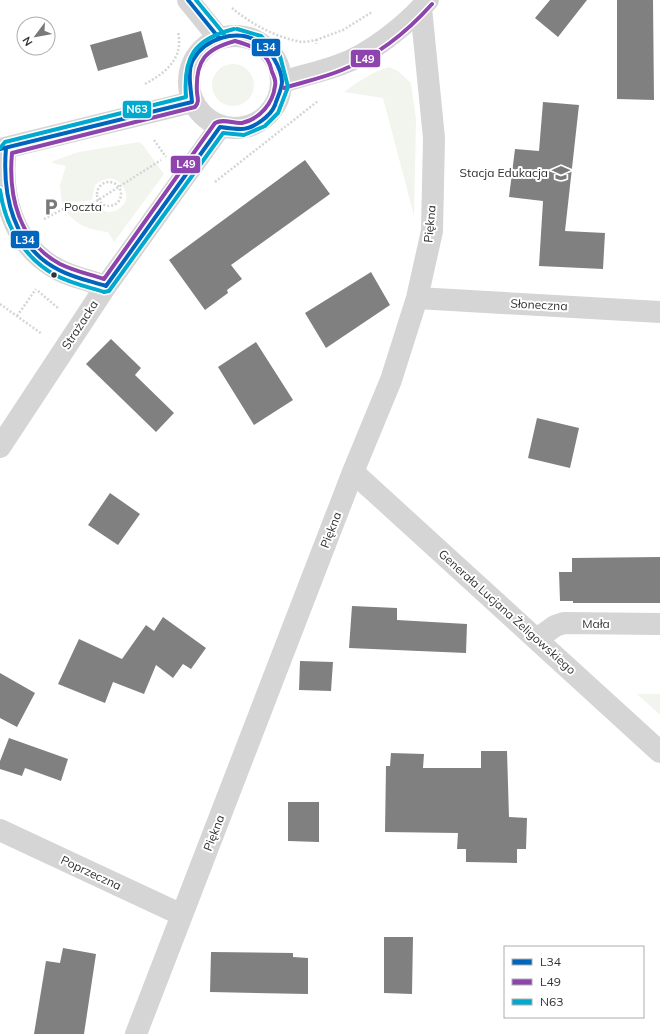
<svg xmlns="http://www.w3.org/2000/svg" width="660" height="1034" viewBox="0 0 660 1034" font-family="Mulish,sans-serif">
  <rect width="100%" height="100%" fill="#fff"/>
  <path fill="#f2f5ed" d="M212 85a21 21 0 1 1 42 0a21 21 0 1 1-42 0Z
    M 389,67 L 398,71 L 411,83 L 416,119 L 414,216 L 383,98 L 344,92 C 358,82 372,72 389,67 Z
    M 139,142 L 143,145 L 164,174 L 114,242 L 108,232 C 90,230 78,226 66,212 C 69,211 94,206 96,207 C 99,207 102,210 104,211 C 115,215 129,205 126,193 C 120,176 107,175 95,185 L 92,200 C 82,203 72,200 62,204 L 60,185 L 66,166 L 52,163 L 53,161 L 79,152 Z
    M 637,694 L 660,694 L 660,715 Z"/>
  <path fill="#808080" d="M 550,0 L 587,0 L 558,37 L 535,18 Z
    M 617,0 L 653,0 L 654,100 L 617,99 Z
    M 141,31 L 148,57 L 98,71 L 90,45 Z
    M 543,102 L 579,105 L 565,231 L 605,233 L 603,269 L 539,266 L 543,201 L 509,197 L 515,149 L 539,151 Z
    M 305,160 L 330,194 L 231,265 L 242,279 L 227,290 L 228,293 L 205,310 L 169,260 Z
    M 371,272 L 390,305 L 326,348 L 305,313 Z
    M 111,339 L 141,368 L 135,375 L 174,413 L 156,432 L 86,364 Z
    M 256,342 L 293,400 L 254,425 L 218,367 Z
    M 537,418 L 579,428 L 570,468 L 528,458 Z
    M 110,493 L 140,514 L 118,545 L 88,525 Z
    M 660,557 L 660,603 L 573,603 L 573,601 L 560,601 L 559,572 L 572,572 L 572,558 Z
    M 352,606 L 397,608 L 397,620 L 467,624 L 466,653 L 349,648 Z
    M 163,617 L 206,648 L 191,669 L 183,664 L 173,678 L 156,665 L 144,694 L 113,682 L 105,703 L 58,684 L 79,639 L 122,659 L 146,625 L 154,631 Z
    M 300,661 L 333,662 L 331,691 L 299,690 Z
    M 0,673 L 35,693 L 17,727 L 0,718 Z
    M 9,738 L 68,759 L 61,781 L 25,768 L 22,776 L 0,769 L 0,761 Z
    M 481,751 L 507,751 L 509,817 L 527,818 L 526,849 L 517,849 L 517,863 L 466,862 L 466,849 L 457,849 L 458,833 L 385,832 L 386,766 L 390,766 L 391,753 L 424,754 L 423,768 L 481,768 Z
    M 288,802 L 319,802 L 319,842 L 288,841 Z
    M 384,937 L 413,937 L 412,994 L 384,993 Z
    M 63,948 L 96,954 L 84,1034 L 34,1034 L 46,961 L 60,963 Z
    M 211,952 L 293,953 L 293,957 L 308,958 L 308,994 L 210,992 Z"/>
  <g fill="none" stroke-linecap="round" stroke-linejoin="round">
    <path stroke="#d5d5d5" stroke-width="2.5" stroke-dasharray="2 2" stroke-linecap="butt" d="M 232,8 C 250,23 273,36 297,41 C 302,43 310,41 316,40 L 316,44
      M 316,40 L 343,30 L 372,12
      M 145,84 C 165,73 184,59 178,32
      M 154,140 L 166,157
      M 215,182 L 318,101
      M97 194a12 12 0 1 1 24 0a12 12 0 1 1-24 0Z
      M 44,219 L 69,206 L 86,205 L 95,202 L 161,160
      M 38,291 L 58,308
      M 0,304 L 42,334
      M 17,316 L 36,289"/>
    <path stroke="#d5d5d5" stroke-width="22" d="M 188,0 L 219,38
      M189 82a46 46 0 1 1 92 0a46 46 0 1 1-92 0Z
      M 282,82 C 301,76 320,72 339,65 C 369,55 408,24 428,0
      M 6,148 C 0,192 11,241 52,266 C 67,276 88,280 106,286
      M 0,149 L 192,102
      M 417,298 L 660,312
      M 0,447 L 106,286 L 220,127
      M 353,472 L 660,752
      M 537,639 L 555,626 L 564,623 L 660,624
      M 0,830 L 182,915
      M 136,1034 L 353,472 L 391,380 L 417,298 L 432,231 L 434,138 L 421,8"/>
    <g stroke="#fff" stroke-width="7">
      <path id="bus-1" d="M 188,0 L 219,38
        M 192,102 C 191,90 187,71 193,60 C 205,38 236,29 258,41 C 269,47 282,69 282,82 C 282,89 277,98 275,105 C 271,116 253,129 241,129 C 234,129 227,128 220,127
        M 6,148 C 2,195 13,247 59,270 C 74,278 90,281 106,286
        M 0,149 L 192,102
        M 106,286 L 220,127"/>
    </g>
    <g stroke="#fff" stroke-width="7">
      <path id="bus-2" d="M 235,41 C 253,46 268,51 272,72 C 274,76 276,82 275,86 C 273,103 260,119 242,123 C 234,124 223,118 215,123 L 104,279 C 89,274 74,271 60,264 C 19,242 8,196 12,153 L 195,107 C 199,103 198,99 197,93 C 195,61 205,49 235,41 Z
        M 284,88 C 303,82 323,78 342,70 C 377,56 407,32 432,4"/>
    </g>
    <g stroke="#fff" stroke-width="7">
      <path id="bus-3" d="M 196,0 L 224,34
        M 0,148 L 5,142 L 186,97 C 183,57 194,39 234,29
        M 0,190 C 5,225 23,257 55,275 C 70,283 88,287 104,292 L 109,291 L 223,133 L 244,135 L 265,126 L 278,113 L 288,87 L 280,56 L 261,36 L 237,29"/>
    </g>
    <use href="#bus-1" stroke="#0065bd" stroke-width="4"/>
    <use href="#bus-2" stroke="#8e44ad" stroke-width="4"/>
    <use href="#bus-3" stroke="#00a9ce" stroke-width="4"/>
  </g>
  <defs>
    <g id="school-bare" transform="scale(1.38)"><path d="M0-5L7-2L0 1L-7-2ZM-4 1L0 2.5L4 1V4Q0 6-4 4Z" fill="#797979" stroke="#fff" stroke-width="2.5" paint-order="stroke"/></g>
    <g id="parking-bare" transform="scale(1.38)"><path d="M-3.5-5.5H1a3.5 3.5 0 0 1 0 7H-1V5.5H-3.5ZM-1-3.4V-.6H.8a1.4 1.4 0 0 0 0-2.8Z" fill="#797979" stroke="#fff" stroke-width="2.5" paint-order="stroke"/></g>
  </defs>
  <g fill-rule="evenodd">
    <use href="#school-bare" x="561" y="173"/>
    <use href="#parking-bare" x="51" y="207"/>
  </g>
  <circle fill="#313131" stroke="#fff" stroke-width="1.5" cx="54" cy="275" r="3.5"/>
  <g text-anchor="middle" stroke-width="4" stroke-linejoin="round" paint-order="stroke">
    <g font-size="12" fill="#313131" stroke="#fff" text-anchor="end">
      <text x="548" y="177">Stacja Edukacja</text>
      <text x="64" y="211" text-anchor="start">Poczta</text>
    </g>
    <g font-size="12" fill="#313131" stroke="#fff">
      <text transform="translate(430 224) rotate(-85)" y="4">Piękna</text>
      <text transform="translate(539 305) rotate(3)" y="4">Słoneczna</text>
      <text transform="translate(80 325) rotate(-57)" y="4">Strażacka</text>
      <text transform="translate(331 530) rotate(-69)" y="4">Piękna</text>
      <text transform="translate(507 612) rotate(42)" y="4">Generała Lucjana Żeligowskiego</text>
      <text x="596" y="628">Mała</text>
      <text transform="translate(214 833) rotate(-69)" y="4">Piękna</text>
      <text transform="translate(91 873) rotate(25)" y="4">Poprzeczna</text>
    </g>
  </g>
  <g stroke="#fff" stroke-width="1.5">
    <rect x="251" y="38" width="30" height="19" rx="4" fill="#0065bd"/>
    <rect x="350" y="49" width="31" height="19" rx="4" fill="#8e44ad"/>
    <rect x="122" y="100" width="30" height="19" rx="4" fill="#00a9ce"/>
    <rect x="170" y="155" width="31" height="19" rx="4" fill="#8e44ad"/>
    <rect x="10" y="230" width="30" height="19" rx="4" fill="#0065bd"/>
  </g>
  <g font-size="11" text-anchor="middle" font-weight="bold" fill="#fff">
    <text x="266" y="51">L34</text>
    <text x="365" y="63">L49</text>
    <text x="137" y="113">N63</text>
    <text x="186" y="168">L49</text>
    <text x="25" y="244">L34</text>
  </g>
  <rect x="504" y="946" width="140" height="72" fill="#ffffff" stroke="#adadad"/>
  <rect x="512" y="959" width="20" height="6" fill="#0065bd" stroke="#adadad"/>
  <text x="540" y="966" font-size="12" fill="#313131">L34</text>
  <rect x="512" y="979" width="20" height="6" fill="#8e44ad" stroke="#adadad"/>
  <text x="540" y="986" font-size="12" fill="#313131">L49</text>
  <rect x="512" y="999" width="20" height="6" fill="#00a9ce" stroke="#adadad"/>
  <text x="540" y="1006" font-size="12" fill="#313131">N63</text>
  <g transform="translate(36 36) rotate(238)"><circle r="19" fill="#ffffff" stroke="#adadad"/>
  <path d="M0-3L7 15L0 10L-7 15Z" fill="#797979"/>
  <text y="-6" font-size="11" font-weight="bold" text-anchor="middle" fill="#313131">N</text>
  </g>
</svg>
